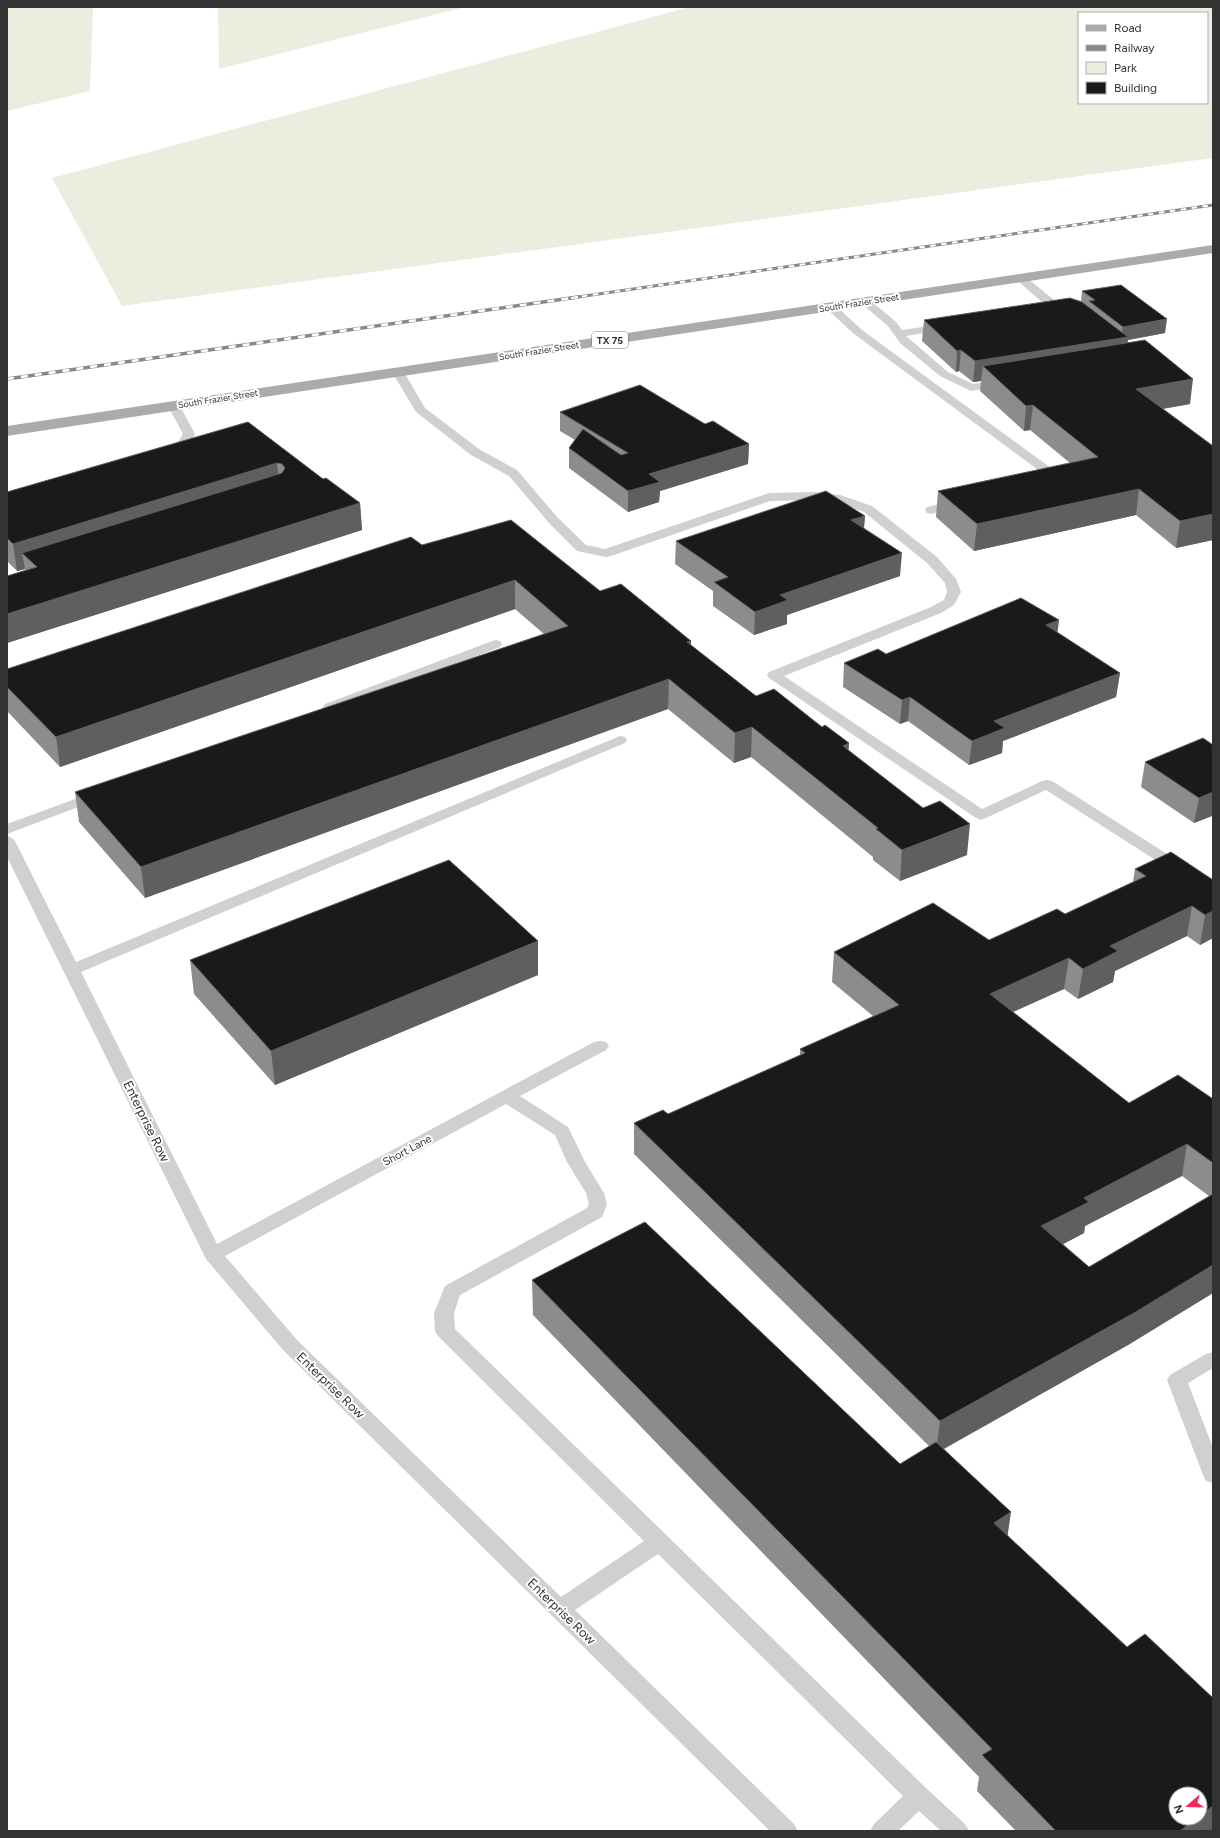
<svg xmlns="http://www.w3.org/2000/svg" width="1220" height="1838" viewBox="0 0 1220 1838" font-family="Figtree,sans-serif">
  <rect width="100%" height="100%" fill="#fff"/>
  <path fill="#e9eede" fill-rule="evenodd" d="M 7,7 L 93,7 L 90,91 L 7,111 Z
    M 218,7 L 465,7 L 219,69 Z
    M 690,7 L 1213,7 L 1213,158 L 122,306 L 52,178 ZM 1079,13 L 1207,13 L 1207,103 L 1079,103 Z"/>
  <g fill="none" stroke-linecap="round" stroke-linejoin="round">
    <path fill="#d0d0d0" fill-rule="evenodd" d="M 1022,276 L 1026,277 L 1065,309 L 1071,313 L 1070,315 C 1057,319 1029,290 1018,281 L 1017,279 Z
      M 866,299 L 870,300 L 896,322 L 902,330 L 943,324 L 947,325 L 949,327 L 947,329 L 906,336 L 948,372 L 973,384 L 1001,380 L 1007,383 L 1001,386 L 971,391 L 940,376 L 900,343 L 888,326 L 862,304 L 861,302 Z
      M 831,304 L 835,305 L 862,330 L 1055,471 L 1057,474 C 1055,482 1048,487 1040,485 L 1038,482 L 1045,475 L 854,334 L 827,309 L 826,307 Z
      M 398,369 L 404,372 L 425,408 L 479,449 L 517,470 L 558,518 L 586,545 L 605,549 L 769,493 L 815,492 L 840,495 L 872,506 L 937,557 L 956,579 L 961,592 L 954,605 L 941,613 L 784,676 L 982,809 L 1042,781 L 1047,780 L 1052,781 L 1213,883 L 1213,895 L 1207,893 L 1046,790 L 986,818 L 981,820 L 976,818 L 769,678 L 767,675 L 769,672 L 931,607 L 944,600 L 947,592 L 945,583 L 927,563 L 864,512 L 838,502 L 815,500 L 770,501 L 611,556 L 606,557 L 577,551 L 550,524 L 509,476 L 471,455 L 416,412 L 392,372 Z
      M 174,402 L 180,406 L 195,434 L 186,449 L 167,454 L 161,450 L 163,447 L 177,444 L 183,434 L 168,406 Z
      M 957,500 L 961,501 L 963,504 L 961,507 L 931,514 L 927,513 L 925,510 L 927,507 Z
      M 495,640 L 500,641 L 502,644 L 500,647 L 335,710 L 325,710 L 323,707 L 325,704 Z
      M 620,736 L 625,737 L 627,740 L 625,743 L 81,972 L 217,1244 L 594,1042 L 600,1041 L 606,1042 L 609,1046 L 606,1050 L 520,1096 L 568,1127 L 585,1162 L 604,1193 L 607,1204 L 602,1217 L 460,1295 L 454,1313 L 455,1329 L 927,1789 L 965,1824 L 969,1831 L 941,1831 L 919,1811 L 898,1831 L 870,1831 L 874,1824 L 903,1796 L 658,1554 L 575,1610 L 794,1824 L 798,1831 L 770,1831 L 283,1350 L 206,1259 L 7,857 L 7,836 L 12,838 L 15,841 L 76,962 ZM 506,1104 L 555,1135 L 567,1162 L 586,1193 L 589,1204 L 587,1208 L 445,1286 L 434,1313 L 435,1331 L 438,1336 L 644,1541 L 561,1597 L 297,1340 L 225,1256 Z
      M 97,791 L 102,792 L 104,795 L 102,798 L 7,834 L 7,824 Z
      M 1213,1352 L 1213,1368 L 1188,1383 L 1213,1448 L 1213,1483 L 1206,1481 L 1203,1475 L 1167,1380 L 1170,1375 L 1206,1354 Z"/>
    <path fill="#ababab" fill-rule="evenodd" d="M 1213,245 L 1213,253 L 7,436 L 7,426 Z"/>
    <g stroke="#888" stroke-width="3">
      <path id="rail-far1" d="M 571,298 L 1213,205"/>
    </g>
    <g stroke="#888" stroke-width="3.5">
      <path id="rail" d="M 7,379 L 578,297"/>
    </g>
    <use href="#rail-far1" stroke="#fff" stroke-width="2" stroke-dasharray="5.5" stroke-linecap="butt"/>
    <use href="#rail" stroke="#fff" stroke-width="2.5" stroke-dasharray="7" stroke-linecap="butt"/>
  </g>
  <path fill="#8c8c8c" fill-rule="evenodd" d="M 1082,291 L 1165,333 L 1128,340 L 1127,343 L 1190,404 L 1163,409 L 1213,446 L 1213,540 L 1176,548 L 1136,515 L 974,551 L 936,517 L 938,491 L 1070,463 L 1030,430 L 1024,431 L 980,391 L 981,381 L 973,382 L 959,371 L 956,372 L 922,341 L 924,320 L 1081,302 Z
    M 560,412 L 705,424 L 749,444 L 748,464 L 660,491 L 659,502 L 628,512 L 569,468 L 569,448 L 575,440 L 560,431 Z
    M 248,422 L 323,479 L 360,503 L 362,530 L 7,643 L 7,576 L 25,570 L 25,569 L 17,571 L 7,561 L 7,492 Z
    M 865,516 L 864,528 L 900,576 L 787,615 L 787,624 L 754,635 L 713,606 L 713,591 L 675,564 L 676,541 Z
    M 422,545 L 600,591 L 691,641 L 691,645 L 756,696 L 822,727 L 849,743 L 848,750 L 967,855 L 900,881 L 873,860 L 873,857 L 751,757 L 734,763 L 668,709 L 145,898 L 79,822 L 75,792 L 544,634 L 515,609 L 60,767 L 7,711 L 7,669 Z
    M 1059,620 L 1057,632 L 1120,673 L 1116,697 L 1003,741 L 1002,753 L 969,765 L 908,721 L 900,724 L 843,687 L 844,663 Z
    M 1213,745 L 1213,816 L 1212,816 L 1194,823 L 1141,787 L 1145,762 Z
    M 1135,869 L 1213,880 L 1213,938 L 1200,945 L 1187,936 L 1115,971 L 1113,982 L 1078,999 L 1064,989 L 1013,1012 L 1129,1103 L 1213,1099 L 1213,1293 L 1128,1345 L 944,1449 L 1008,1535 L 1213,1831 L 1016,1831 L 977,1791 L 979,1777 L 533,1315 L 532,1280 L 900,1464 L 929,1446 L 634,1154 L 634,1123 L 668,1114 L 800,1055 L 800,1049 L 873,1016 L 832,982 L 834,952 L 989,940 L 1065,914 L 1133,882 ZM 1182,1176 L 1209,1196 L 1089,1267 L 1063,1244 L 1084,1233 L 1085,1226 Z
    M 190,960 L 538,975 L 275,1085 L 194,994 Z"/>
  <path fill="#5f5f5f" d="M 1167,319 L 1165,333 L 1128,340 L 1125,358 L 983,366 L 981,381 L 973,382 L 975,361 L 1121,338 L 1123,327 Z
    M 961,350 L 959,371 L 956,372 L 957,351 Z
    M 1193,379 L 1190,404 L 1132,414 L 1136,389 Z
    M 1033,405 L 1030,430 L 1024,431 L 1026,406 Z
    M 749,444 L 748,464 L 660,491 L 659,502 L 628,512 L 628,491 L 649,474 Z
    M 277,463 L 280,490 L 22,553 L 25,569 L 17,571 L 13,544 Z
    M 1139,489 L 1136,515 L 974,551 L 977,524 Z
    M 360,503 L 362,530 L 7,643 L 7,614 Z
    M 1213,514 L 1213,540 L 1176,548 L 1180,521 Z
    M 865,516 L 863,538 L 851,520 Z
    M 902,553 L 900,576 L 787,615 L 787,624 L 754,635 L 755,612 L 780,595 Z
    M 515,580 L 515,609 L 60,767 L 56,737 Z
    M 1059,620 L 1056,644 L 1046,625 Z
    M 691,641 L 690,670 L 687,642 Z
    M 1120,673 L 1116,697 L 1003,741 L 1002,753 L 969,765 L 972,741 L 994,721 Z
    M 669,679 L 668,709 L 145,898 L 141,867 Z
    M 910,697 L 908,721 L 900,724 L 902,700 Z
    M 752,727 L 751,757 L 734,763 L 735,733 Z
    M 849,743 L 847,773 L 843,746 Z
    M 1213,792 L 1213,811 L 1212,816 L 1194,823 L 1199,798 Z
    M 970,824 L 967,855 L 900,881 L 902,850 Z
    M 1192,906 L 1187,936 L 1115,971 L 1113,982 L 1078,999 L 1083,969 L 1110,946 Z
    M 1213,911 L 1213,938 L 1200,945 L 1205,915 Z
    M 538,941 L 538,975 L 275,1085 L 271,1051 Z
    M 1069,958 L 1064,989 L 986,1024 L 990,994 Z
    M 1187,1144 L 1182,1176 L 1085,1226 L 1084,1233 L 1037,1258 L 1041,1226 L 1084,1198 Z
    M 1213,1265 L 1213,1293 L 1128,1345 L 936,1453 L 940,1421 Z
    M 1011,1512 L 1006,1547 L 994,1523 Z
    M 1213,1806 L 1213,1831 L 1180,1831 L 1197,1818 L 1200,1818 L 1200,1816 Z"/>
  <path fill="#1a1a1a" stroke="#5f5f5f" d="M 1121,285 L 1167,319 L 1123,327 L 1089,301 L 1095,300 L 1082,291 Z
    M 1070,298 L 1082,302 L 1128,337 L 975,361 L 961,350 L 957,351 L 924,320 Z
    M 1145,340 L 1193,379 L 1136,389 L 1213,446 L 1213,514 L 1180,521 L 1139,489 L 977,524 L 938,491 L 1098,457 L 1033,405 L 1026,406 L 983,366 Z
    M 640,385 L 705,424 L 713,421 L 749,444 L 649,474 L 660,482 L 628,491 L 569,448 L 583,429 L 621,455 L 628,453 L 560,412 Z
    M 248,422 L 323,479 L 326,478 L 360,503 L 7,614 L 7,576 L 37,567 L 22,553 L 282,473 L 285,468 L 282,464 L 277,463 L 13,544 L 7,538 L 7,492 Z
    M 826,491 L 865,516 L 851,520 L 902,553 L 780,595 L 788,600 L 755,612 L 714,582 L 728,577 L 676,541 Z
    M 511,520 L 600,591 L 621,584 L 691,641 L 687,642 L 756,696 L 774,689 L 822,727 L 825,725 L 849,743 L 843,746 L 923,808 L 940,801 L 970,824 L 902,850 L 876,829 L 878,828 L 752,727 L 735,733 L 669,679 L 141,867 L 75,792 L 568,626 L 515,580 L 56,737 L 7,687 L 7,669 L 411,537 L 422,545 Z
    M 1021,598 L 1059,620 L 1046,625 L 1120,673 L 994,721 L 1005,728 L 972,741 L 910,697 L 902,700 L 844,663 L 878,649 L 886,654 Z
    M 1203,738 L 1213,745 L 1213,792 L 1199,798 L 1145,762 Z
    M 1171,852 L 1213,880 L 1213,911 L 1205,915 L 1192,906 L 1110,946 L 1118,951 L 1083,969 L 1069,958 L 990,994 L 1129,1103 L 1178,1075 L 1213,1099 L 1213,1163 L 1187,1144 L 1084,1198 L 1089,1202 L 1041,1226 L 1089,1267 L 1213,1194 L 1213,1265 L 1134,1313 L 940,1421 L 634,1123 L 663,1110 L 668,1114 L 805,1053 L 800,1049 L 899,1005 L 834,952 L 933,903 L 989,940 L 1057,909 L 1065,914 L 1146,876 L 1135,869 Z
    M 449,860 L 538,941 L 271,1051 L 190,960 Z
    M 645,1222 L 900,1464 L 936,1442 L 1011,1512 L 994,1523 L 1127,1647 L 1145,1634 L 1213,1698 L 1213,1806 L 1200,1816 L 1200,1794 L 1176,1794 L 1176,1818 L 1197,1818 L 1180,1831 L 1056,1831 L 982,1755 L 992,1749 L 532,1280 Z"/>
  <g text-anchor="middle" stroke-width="4" stroke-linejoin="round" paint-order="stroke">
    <g font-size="9" fill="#333" stroke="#fff">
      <text transform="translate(859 303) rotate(-9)" y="3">South Frazier Street</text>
      <text transform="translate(539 351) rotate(-9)" y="3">South Frazier Street</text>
      <text transform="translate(218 399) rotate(-9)" y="3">South Frazier Street</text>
    </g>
    <rect fill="#fff" stroke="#707070" stroke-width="1" x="592" y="332" width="36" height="16" rx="3"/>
    <g font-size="10" font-weight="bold" fill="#333">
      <text x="610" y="344">TX 75</text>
    </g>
    <g font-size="11" fill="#333" stroke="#fff">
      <text transform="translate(407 1150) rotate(-28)" y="4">Short Lane</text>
    </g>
    <g font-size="13" fill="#333" stroke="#fff">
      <text transform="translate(147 1121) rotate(64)" y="5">Enterprise Row</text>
      <text transform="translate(331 1385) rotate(44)" y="5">Enterprise Row</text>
      <text transform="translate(562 1611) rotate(44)" y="5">Enterprise Row</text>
    </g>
  </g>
  <rect width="1220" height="1838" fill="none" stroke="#333333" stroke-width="16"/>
  <rect x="1078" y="12" width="130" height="92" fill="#ffffff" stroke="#adadad"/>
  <rect x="1086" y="25" width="20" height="6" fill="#ababab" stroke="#adadad"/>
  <text x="1114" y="32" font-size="12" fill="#333333">Road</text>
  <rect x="1086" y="45" width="20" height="6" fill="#888888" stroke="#adadad"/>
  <text x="1114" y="52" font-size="12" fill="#333333">Railway</text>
  <rect x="1086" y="62" width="20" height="12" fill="#e9eede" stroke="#adadad"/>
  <text x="1114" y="72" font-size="12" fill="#333333">Park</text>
  <rect x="1086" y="82" width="20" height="12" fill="#1a1a1a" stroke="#adadad"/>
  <text x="1114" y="92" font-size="12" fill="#333333">Building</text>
  <g transform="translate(1188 1806) rotate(250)"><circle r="19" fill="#ffffff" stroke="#adadad"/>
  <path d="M0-3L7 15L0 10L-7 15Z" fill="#f5295e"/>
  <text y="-6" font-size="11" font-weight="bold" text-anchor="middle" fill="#333333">N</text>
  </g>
</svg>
